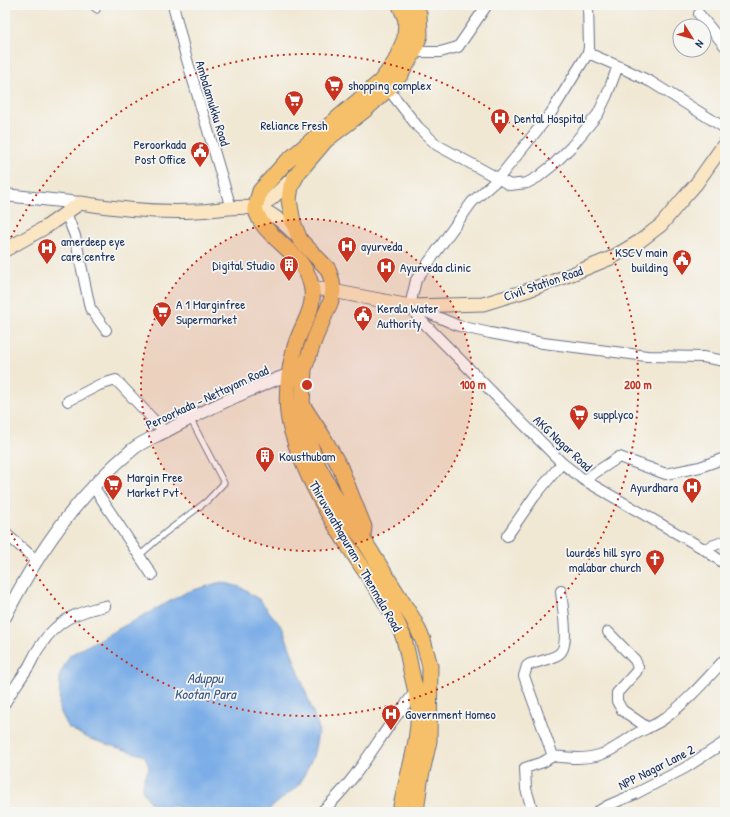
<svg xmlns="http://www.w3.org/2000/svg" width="730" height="817" viewBox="0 0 730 817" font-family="'Patrick Hand',sans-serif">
  <rect width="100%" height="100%" fill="#f6f6f2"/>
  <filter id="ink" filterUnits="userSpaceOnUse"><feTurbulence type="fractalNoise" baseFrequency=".025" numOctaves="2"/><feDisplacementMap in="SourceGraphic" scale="8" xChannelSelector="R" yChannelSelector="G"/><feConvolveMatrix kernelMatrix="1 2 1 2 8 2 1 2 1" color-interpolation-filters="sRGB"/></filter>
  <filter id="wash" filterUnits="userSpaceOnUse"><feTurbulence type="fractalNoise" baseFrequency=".012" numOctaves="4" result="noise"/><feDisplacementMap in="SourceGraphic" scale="16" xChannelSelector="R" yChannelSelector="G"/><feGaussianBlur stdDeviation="0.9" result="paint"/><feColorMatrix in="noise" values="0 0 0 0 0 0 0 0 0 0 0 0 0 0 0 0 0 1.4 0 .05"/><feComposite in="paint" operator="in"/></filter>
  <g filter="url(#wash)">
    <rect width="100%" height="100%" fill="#f1e8d4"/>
    <path fill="#7bade7" stroke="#4b6ea2" d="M 221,582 L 240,587 L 260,600 L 283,629 L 319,729 L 313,757 L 299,785 L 266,812 L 178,812 L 178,806 L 166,807 L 152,805 L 142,790 L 144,779 L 149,768 L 145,756 L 90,739 L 69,728 L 59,709 L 60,674 L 70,655 L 187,592 Z"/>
  </g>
  <g filter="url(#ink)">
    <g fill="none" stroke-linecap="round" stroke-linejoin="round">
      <g stroke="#667087" stroke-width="7">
        <path id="service" d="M 90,5 L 97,10
          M 5,8 L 7,5
          M 139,556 L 165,533 L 207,501 L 224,483 L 190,418"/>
      </g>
      <g stroke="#667087" stroke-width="12">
        <path id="minor" d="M 173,5 L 185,53 L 231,208
          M 699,14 L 725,46
          M 414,52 L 440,52 L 458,47 L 487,5
          M 588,53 L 618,66 L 651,82 L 725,128
          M 388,89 L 418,127 L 437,145 L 510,185 L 527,183 L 538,177 L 553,165 L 571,147 L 598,114 L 607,95 L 618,66
          M 66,213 L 75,236 L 90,308 L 106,330
          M 410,306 L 417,316 L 562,463 L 584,480 L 704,549 L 725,564
          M 410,306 L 416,280 L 472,202 L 498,179 L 551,113 L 588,53 L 589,47 L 588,5
          M 414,307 L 459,326 L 490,333 L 543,343 L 647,356 L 703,357 L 725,361
          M 68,401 L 99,385 L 116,380 L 165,432
          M 584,480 L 619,457 L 666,474 L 700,467 L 722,459
          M 93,486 L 152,575
          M 5,533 L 36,560
          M 507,536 L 534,497 L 562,463
          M 704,549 L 725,541
          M 608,632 L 635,660 L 638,667 L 636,672 L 617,693 L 617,701 L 622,710 L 648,728
          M 5,703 C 12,690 21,679 29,666 C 33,659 36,651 41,645 C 57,620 77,612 105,606
          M 553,756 C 569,758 586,760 602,754 C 614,750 623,742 634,735 C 643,730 652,726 661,721 C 685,704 705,681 725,659
          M 553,756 L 524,676 L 527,666 L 530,664 C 538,662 555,658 560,653 C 570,645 562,604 561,591
          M 321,812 C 349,788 368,756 389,726 C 397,714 407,703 415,692
          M 533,812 L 526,789 L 525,768 L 543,762 L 553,756
          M 597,812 L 609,805 L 635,794 L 685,768 L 725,742"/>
      </g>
      <g stroke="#667087" stroke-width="14">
        <path id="tertiary" d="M 5,195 L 80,203
          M 5,617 C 37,553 77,495 133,449 C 143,441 157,436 168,430 C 209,408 252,388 295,372"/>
      </g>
      <g stroke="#667087" stroke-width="15">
        <path id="secondary" d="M 255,208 L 271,199 L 296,175
          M 5,250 L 46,227 L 80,203 C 118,209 157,213 196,211 C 215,211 235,205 254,208 C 273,211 286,226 299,238
          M 312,287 L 410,306 L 483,304 L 529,290 L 572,274 L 611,258 L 640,241 L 661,225 L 682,200 L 696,184 L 725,143"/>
      </g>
      <g stroke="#667087" stroke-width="17">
        <path id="primary" d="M 400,5 L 406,20 L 405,38 L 395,62 L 380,82 L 284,164 L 260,191 L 255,208 C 257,214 260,221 264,226 C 279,245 303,257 310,281 C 319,308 300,325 294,350 C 288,374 284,404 291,429 C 304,475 329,517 355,556 C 372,582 391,607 403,636 C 407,648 409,662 412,675 C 414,684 417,694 418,704 C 421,741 406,777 400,812
          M 415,5 L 419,14 L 420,35 L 413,54 L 401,74 L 388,89 L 365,110 L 326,140 L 298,173 L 291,186 L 289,200 L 293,222 L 300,240 L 328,269 L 332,281 L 333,291 L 331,301 L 315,338 L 304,369 L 302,405 L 303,425 L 318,466 L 346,516 L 363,539 L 413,619 L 423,640 L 430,666 L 429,741 L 420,781 L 416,812
          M 303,406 L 322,435 L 340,467 L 364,527 L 363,536"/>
      </g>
      <use href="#service" stroke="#fff" stroke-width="5"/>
      <use href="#minor" stroke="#fff" stroke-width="10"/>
      <use href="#tertiary" stroke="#fff" stroke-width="12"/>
      <use href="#secondary" stroke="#fbe6c4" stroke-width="13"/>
      <use href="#primary" stroke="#f6c06b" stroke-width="15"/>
    </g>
  </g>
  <circle cx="307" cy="385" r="166" fill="#c8321e" fill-opacity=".12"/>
  <g fill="none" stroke="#c8321e" stroke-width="2" stroke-dasharray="2 4">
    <circle cx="307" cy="385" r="166"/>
    <path d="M6 248A331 331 0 1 1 6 522"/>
  </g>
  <defs>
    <g id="supermarket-pin" transform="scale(1)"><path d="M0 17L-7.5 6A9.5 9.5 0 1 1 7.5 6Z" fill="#c8321e" stroke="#f6f6f2"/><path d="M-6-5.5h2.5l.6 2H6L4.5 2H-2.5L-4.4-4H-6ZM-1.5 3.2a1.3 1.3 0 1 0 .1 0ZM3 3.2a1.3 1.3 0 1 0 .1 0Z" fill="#fff"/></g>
    <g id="hospital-pin" transform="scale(1)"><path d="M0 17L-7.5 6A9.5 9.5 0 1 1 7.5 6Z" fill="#c8321e" stroke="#f6f6f2"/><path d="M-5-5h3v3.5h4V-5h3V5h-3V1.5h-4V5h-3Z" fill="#fff"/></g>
    <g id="civic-pin" transform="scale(1)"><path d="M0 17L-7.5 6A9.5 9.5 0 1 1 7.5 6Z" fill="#c8321e" stroke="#f6f6f2"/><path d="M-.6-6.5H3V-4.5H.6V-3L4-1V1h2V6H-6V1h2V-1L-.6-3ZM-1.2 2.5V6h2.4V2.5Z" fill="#fff"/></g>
    <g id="building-pin" transform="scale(1)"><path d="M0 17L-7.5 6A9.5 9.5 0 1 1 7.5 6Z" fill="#c8321e" stroke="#f6f6f2"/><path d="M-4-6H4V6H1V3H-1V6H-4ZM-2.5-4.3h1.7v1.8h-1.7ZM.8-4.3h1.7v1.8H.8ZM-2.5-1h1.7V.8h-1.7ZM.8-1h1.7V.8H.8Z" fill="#fff"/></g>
    <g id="church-pin" transform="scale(1)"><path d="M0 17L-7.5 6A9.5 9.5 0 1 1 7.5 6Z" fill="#c8321e" stroke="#f6f6f2"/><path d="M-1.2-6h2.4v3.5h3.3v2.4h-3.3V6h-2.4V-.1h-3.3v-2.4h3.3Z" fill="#fff"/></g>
  </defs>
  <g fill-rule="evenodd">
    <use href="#supermarket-pin" x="334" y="85"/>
    <use href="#supermarket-pin" x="294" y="100"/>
    <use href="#hospital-pin" x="500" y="118"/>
    <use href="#civic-pin" x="200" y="151"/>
    <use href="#hospital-pin" x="347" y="246"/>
    <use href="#hospital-pin" x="47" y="248"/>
    <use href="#civic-pin" x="682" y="259"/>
    <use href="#building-pin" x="289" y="265"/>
    <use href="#hospital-pin" x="386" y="267"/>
    <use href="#supermarket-pin" x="162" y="311"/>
    <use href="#civic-pin" x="363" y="315"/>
    <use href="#supermarket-pin" x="579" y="414"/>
    <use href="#building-pin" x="265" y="456"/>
    <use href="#supermarket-pin" x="113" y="484"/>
    <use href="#hospital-pin" x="692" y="487"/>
    <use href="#church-pin" x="655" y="559"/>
    <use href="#hospital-pin" x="391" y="714"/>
  </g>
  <g text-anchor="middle" stroke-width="3.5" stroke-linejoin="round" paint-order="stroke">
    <g font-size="13" fill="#1b2f5e" stroke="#f6f6f2" text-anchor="start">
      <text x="348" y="90">shopping complex</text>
      <text x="514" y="123">Dental Hospital</text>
      <text x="294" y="130" text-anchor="middle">Reliance Fresh</text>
      <text x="186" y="149" text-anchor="end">Peroorkada<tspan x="186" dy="15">Post Office</tspan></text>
      <text x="61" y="246">amerdeep eye<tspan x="61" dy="15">care centre</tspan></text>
      <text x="361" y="251">ayurveda</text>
      <text x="668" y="257" text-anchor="end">KSCV main<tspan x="668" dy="15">building</tspan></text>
      <text x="275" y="270" text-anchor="end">Digital Studio</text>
      <text x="400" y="272">Ayurveda clinic</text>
      <text x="176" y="309">A 1 Marginfree<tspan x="176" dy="15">Supermarket</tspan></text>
      <text x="377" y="313">Kerala Water<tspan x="377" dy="15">Authority</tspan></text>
      <text x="593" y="419">supplyco</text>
      <text x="279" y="461">Kousthubam</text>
      <text x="127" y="482">Margin Free<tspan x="127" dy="15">Market Pvt</tspan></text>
      <text x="678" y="492" text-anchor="end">Ayurdhara</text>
      <text x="641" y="557" text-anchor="end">lourdes hill syro<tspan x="641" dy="15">malabar church</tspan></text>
      <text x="405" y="719">Government Homeo</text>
    </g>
    <g font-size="13" fill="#1b2f5e" stroke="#f6f6f2">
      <text transform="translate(213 103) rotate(73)" y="5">Ambalamukku Road</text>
      <text transform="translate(543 283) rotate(-19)" y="5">Civil Station Road</text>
      <text transform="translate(207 397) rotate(-25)" y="5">Peroorkada - Nettayam Road</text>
      <text transform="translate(563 443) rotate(43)" y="5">AKG Nagar Road</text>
      <text transform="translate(356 556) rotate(60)" y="5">Thiruvanathapuram - Thenmala Road</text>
      <text transform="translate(656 767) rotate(-27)" y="5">NPP Nagar Lane 2</text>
    </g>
    <g font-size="14" font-style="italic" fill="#385587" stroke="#f6f6f2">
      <text x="205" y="683">Aduppu<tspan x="205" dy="16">Kootan Para</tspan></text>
    </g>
  </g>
  <circle cx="307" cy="385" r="6" fill="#c8321e" stroke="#f6f6f2" stroke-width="2"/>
  <g font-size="12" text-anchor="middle" font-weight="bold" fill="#c8321e" stroke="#f6f6f2" stroke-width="3.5" stroke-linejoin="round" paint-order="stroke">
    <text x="473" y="389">100 m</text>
    <text x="638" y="389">200 m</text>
  </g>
  <rect width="730" height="817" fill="none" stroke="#f6f6f2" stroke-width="20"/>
  <g transform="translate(692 38) rotate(127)"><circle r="19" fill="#f6f6f2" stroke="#9ea6b7"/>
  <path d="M0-3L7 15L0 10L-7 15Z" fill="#c8321e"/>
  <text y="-6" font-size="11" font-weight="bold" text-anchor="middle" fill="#1b2f5e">N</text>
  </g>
</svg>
